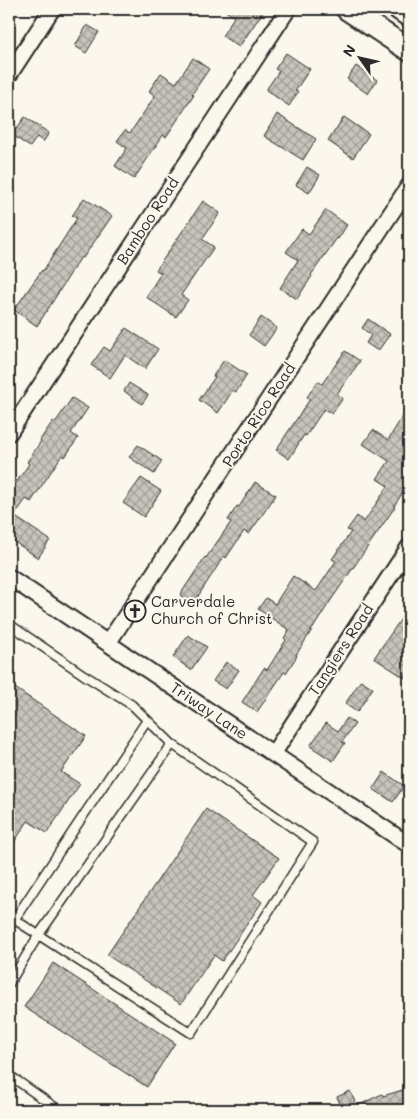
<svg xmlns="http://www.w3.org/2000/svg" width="418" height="1119" viewBox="0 0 418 1119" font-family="Mali,sans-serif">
  <defs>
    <pattern id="building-cross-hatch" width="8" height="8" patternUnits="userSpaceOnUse" patternTransform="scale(1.25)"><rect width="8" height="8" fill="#c7c4bc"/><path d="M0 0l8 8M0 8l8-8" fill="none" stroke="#a29f99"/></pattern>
  </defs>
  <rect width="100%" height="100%" fill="#fbf7ec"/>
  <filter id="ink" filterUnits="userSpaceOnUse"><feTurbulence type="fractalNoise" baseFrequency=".02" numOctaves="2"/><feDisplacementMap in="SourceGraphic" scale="10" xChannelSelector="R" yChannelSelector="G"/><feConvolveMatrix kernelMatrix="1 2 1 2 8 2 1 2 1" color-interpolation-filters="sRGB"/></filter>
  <g filter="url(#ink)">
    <path fill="url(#building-cross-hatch)" stroke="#2b2b2b" d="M 223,9 L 265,9 L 239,47 L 222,36 L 234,17 Z
      M 87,25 L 99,32 L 86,53 L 75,46 Z
      M 286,53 L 310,69 L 295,91 L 298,92 L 289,106 L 266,90 L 279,71 L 275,69 Z
      M 193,58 L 209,69 L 192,94 L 194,95 L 166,137 L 163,135 L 134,179 L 115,166 L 127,148 L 117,141 L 125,130 L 130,133 L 155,96 L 149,91 L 161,73 L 176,83 Z
      M 356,66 L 377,80 L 368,94 L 347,79 Z
      M 277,114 L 316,139 L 303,160 L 264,136 Z
      M 25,117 L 49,133 L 43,142 L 37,137 L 30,147 L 12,135 Z
      M 344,117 L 369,134 L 353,158 L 328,141 Z
      M 307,167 L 320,175 L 309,193 L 296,185 Z
      M 84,198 L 112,216 L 83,258 L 81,257 L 37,326 L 14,310 L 42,270 L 43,271 L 77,218 L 72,216 Z
      M 203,201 L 220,213 L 202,239 L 214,247 L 181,295 L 188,300 L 176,317 L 146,297 L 161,273 L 156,270 Z
      M 326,210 L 347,225 L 338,239 L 337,238 L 311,275 L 312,276 L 297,299 L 280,288 L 298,260 L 286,252 L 302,229 L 309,234 Z
      M 261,317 L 277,328 L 264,346 L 249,335 Z
      M 368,319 L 390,334 L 378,351 L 366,343 L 371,335 L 362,328 Z
      M 126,328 L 158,349 L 145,369 L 125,355 L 110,378 L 91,365 L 104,347 L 110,351 Z
      M 345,351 L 360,361 L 337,394 L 343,398 L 332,414 L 324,409 L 306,436 L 304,435 L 289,459 L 276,450 L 310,399 L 307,397 L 318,381 L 322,384 Z
      M 224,360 L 247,375 L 236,392 L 233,390 L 218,413 L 199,400 L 215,377 L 213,376 Z
      M 129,383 L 148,395 L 142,404 L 124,391 Z
      M 72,398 L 88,408 L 71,433 L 78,438 L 65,457 L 62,455 L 31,502 L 26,499 L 14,516 L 50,540 L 38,558 L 9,538 L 9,493 L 29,464 L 27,462 L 41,441 L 40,440 L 53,421 L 55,423 Z
      M 409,406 L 409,483 L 394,506 L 395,507 L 331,600 L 296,655 L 297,656 L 286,673 L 284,672 L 257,712 L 242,702 L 264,668 L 267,670 L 286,640 L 284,638 L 289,630 L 258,609 L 266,598 L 275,604 L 293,576 L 316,591 L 336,561 L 332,559 L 351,532 L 347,530 L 357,516 L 364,522 L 388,486 L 377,479 L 389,461 L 363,444 L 373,430 L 388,440 Z
      M 138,445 L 162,461 L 154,474 L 129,457 Z
      M 141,478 L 161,491 L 144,517 L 123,503 Z
      M 255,482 L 276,495 L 249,534 L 244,531 L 226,558 L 224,556 L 193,604 L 180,595 L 205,557 L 206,558 L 231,522 L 228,520 L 237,506 L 239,507 Z
      M 403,616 L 409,621 L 409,671 L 405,678 L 374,658 Z
      M 188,635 L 207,647 L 191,670 L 173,657 Z
      M 226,662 L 239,670 L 226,689 L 213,681 Z
      M 361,680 L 373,688 L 357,712 L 345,704 Z
      M 9,684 L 86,736 L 61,772 L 80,784 L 47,833 L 28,821 L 9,850 Z
      M 347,718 L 355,724 L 342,742 L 345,743 L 333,761 L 310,746 L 326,723 L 338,731 Z
      M 384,772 L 404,786 L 393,802 L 373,789 Z
      M 206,809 L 279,858 L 253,895 L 262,902 L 222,961 L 214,955 L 181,1004 L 107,955 Z
      M 53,963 L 175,1043 L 147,1087 L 24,1007 Z
      M 409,1088 L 409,1110 L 343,1110 L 337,1097 L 350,1091 L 357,1106 L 382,1094 L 383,1096 Z"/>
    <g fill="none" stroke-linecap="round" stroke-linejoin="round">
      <g stroke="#2b2b2b" stroke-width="11">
        <path id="lane" d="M 9,624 L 84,675 L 132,705 L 172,744 L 313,842 L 191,1033 L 9,916
          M 14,920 L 147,720
          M 9,984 L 38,936 L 172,744
          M 9,1075 L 59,1110"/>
      </g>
      <g stroke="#2b2b2b" stroke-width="19">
        <path id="street" d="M 9,75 L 52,9
          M 9,433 L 288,9
          M 9,577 L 409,845
          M 108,643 L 409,186
          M 273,754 L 409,547"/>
      </g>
      <g stroke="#2b2b2b" stroke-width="25">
        <path id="secondary" d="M 347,9 L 409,50
          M 399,9 L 409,16"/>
      </g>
      <use href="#lane" stroke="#fbf7ec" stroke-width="8"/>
      <use href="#street" stroke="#fbf7ec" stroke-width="15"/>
      <use href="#secondary" stroke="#fbf7ec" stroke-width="21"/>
    </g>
  </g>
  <defs>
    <g id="church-ring" transform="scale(1.125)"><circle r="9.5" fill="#fbf7ec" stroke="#2b2b2b" stroke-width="1.5"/><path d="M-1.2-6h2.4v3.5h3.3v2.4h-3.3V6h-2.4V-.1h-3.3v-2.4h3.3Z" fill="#2b2b2b"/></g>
  </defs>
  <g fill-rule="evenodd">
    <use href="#church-ring" x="135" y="611"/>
  </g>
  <g text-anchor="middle" stroke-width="4" stroke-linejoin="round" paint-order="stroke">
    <g font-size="15" fill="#2b2b2b" stroke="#fbf7ec">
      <text transform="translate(148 221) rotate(-57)" y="5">Bamboo Road</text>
      <text transform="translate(259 415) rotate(-57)" y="5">Porto Rico Road</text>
      <text transform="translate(341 650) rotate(-57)" y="5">Tangiers Road</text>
      <text transform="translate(209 711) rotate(34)" y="5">Triway Lane</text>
    </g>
    <g font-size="15" fill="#2b2b2b" stroke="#fbf7ec" text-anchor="start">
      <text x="151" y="607">Carverdale<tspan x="151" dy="17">Church of Christ</tspan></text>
    </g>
  </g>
  <rect width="418" height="1119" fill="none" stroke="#fbf7ec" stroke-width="30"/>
  <rect x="15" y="15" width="388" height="1089" fill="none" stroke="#2b2b2b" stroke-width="2" filter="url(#ink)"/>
  <g transform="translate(360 58) rotate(304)" stroke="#fbf7ec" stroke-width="4" paint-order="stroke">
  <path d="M0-4L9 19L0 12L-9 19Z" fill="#2b2b2b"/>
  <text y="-8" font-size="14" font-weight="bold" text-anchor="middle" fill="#2b2b2b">N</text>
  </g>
</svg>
